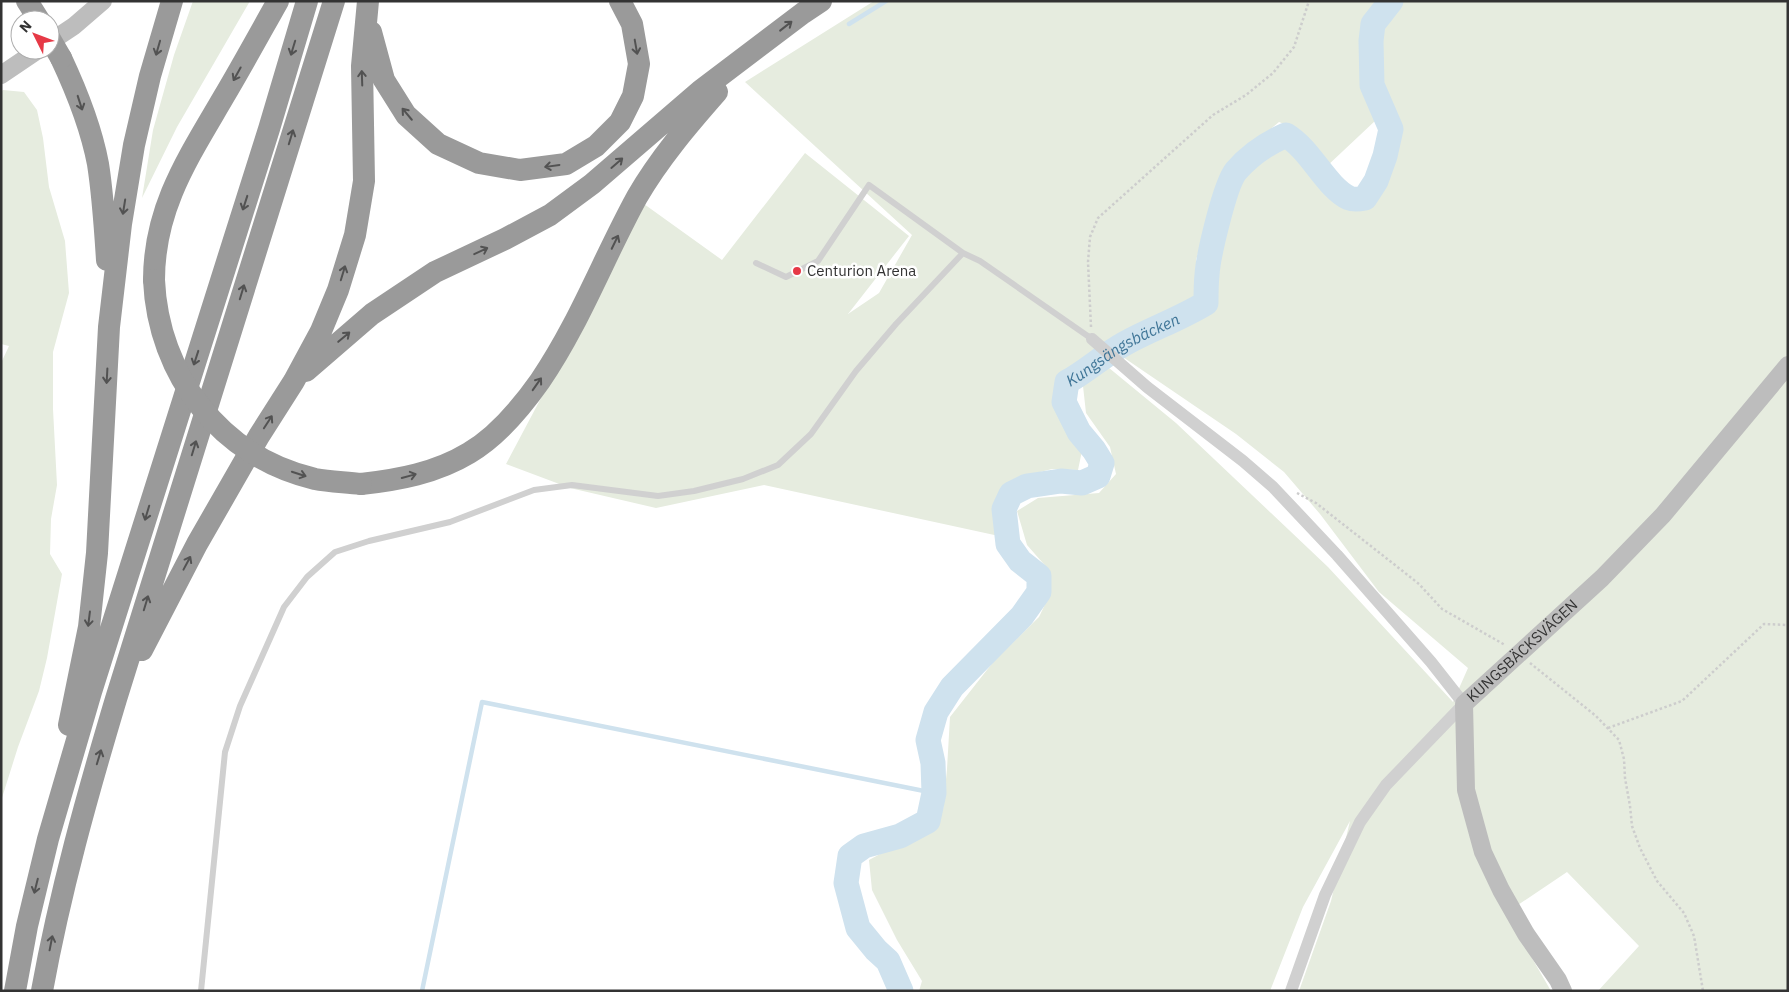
<svg xmlns="http://www.w3.org/2000/svg" width="1789" height="992" viewBox="0 0 1789 992" font-family="'IBM Plex Sans',sans-serif">
  <rect width="100%" height="100%" fill="#fff"/>
  <path fill="#e6ecdf" d="M 193,1 L 250,1 L 177,127 L 142,198 L 153,130 L 174,55 Z
    M 874,1 L 1379,1 L 1364,21 L 1363,87 L 1376,120 L 1326,167 L 1321,155 L 1300,130 L 1279,122 L 1229,164 L 1214,196 L 1196,260 L 1198,295 L 1143,329 L 1111,342 L 1087,360 L 1062,375 L 1057,397 L 1065,426 L 1083,446 L 1078,470 L 1052,469 L 1020,477 L 1000,490 L 996,509 L 999,536 L 764,485 L 656,508 L 570,488 L 506,464 L 644,204 L 722,260 L 805,153 L 909,236 L 848,314 L 879,293 L 912,235 L 745,82 Z
    M 1400,1 L 1788,1 L 1788,991 L 1598,991 L 1639,946 L 1567,872 L 1506,913 L 1551,991 L 1299,991 L 1331,901 L 1350,821 L 1303,907 L 1270,991 L 919,991 L 922,981 L 897,940 L 872,890 L 869,860 L 908,839 L 943,810 L 947,769 L 950,717 L 994,661 L 1039,617 L 1051,592 L 1049,570 L 1027,545 L 1017,511 L 1038,498 L 1099,493 L 1116,474 L 1110,447 L 1086,413 L 1083,386 L 1103,363 L 1176,423 L 1328,567 L 1453,702 L 1468,668 L 1379,592 L 1320,514 L 1284,472 L 1236,434 L 1117,353 L 1144,337 L 1200,314 L 1215,304 L 1213,258 L 1231,192 L 1242,169 L 1274,146 L 1289,142 L 1301,153 L 1319,180 L 1346,207 L 1366,204 L 1382,183 L 1391,158 L 1397,125 L 1378,82 L 1378,26 L 1384,14 Z
    M 3,90 L 24,92 L 37,110 L 43,138 L 49,187 L 65,241 L 69,293 L 53,352 L 53,409 L 57,485 L 51,519 L 50,554 L 62,574 L 47,658 L 39,691 L 18,747 L 1,801 L 1,363 L 9,346 L 1,344 L 1,92 Z"/>
  <g fill="none" stroke-linecap="round" stroke-linejoin="round">
    <path stroke="#cfe2ee" stroke-width="4.5" d="M 849,24 L 886,1
      M 422,991 L 482,702 L 934,793"/>
    <path stroke="#cfe2ee" stroke-width="25" id="s1" d="M 901,991 L 888,961 L 876,950 L 858,928 L 846,883 L 850,856 L 864,846 L 900,836 L 928,821 L 934,793 L 933,763 L 928,740 L 936,712 L 952,687 L 1022,616 L 1039,592 L 1039,576 L 1020,561 L 1008,544 L 1004,509 L 1011,494 L 1027,486 L 1061,481 L 1082,483 L 1098,476 L 1102,463 L 1094,450 L 1079,432 L 1064,402 L 1067,382 C 1087,371 1104,355 1124,344 C 1151,329 1180,319 1206,303 C 1206,294 1206,284 1207,275 C 1208,257 1225,184 1236,171 C 1249,156 1268,143 1286,135 C 1311,150 1326,187 1349,198 C 1354,200 1360,199 1365,198 L 1376,181 L 1385,156 L 1391,129 L 1372,85 L 1371,41 L 1373,24 L 1391,1"/>
    <path stroke="#cdcdcd" stroke-width="2.5" stroke-dasharray="2.5 2.5" stroke-linecap="butt" d="M 1091,327 L 1088,262 L 1090,237 L 1098,218 L 1213,115 L 1246,95 L 1273,73 L 1294,47 L 1309,1
      M 1297,493 L 1316,503 L 1395,565 L 1419,584 L 1442,609 L 1505,645
      M 1530,663 L 1596,716 L 1619,740 L 1624,759 L 1625,778 L 1630,806 L 1632,826 L 1640,848 L 1657,881 L 1684,913 L 1694,936 L 1703,991
      M 1608,728 L 1682,701 L 1764,624 L 1788,625"/>
    <path stroke="#d0d0d0" stroke-width="6" d="M 756,263 L 786,277 L 818,261 L 869,185 L 963,253
      M 201,991 L 225,752 L 240,706 L 284,607 L 307,577 L 335,552 L 369,541 L 450,522 L 534,490 L 572,485 L 658,496 L 694,491 L 743,479 L 778,465 L 811,434 L 856,371 L 896,324 L 963,253 L 980,261 L 1092,339"/>
    <path stroke="#d0d0d0" stroke-width="12" d="M 1092,339 L 1147,387 L 1243,461 L 1273,487 L 1337,555 L 1431,662 L 1464,704 L 1386,785 L 1360,822 L 1325,895 L 1291,991"/>
    <g stroke="#bdbdbd" stroke-width="18">
      <path d="M 50,42 L 74,26 L 103,1"/>
      <path d="M 1,75 L 38,50"/>
      <path id="s2" d="M 1563,991 L 1558,980 L 1526,934 L 1501,890 L 1483,852 L 1466,790 L 1464,704 L 1602,578 L 1663,515 L 1788,365"/>
    </g>
    <path stroke="#9a9a9a" stroke-width="22" d="M 27,1 L 39,20
      M 371,32 L 384,80 L 406,115 L 438,144 L 479,163 L 520,170 L 566,164 L 596,146 L 620,122 L 633,96 L 639,64 L 632,24 L 620,1
      M 61,58 C 77,92 91,127 98,164 C 103,196 105,228 107,260
      M 154,280 C 154,208 188,158 223,98 C 242,66 260,33 278,1
      M 306,371 L 372,314 L 435,272 L 505,239 L 550,215 L 592,184 L 700,91 L 803,13 L 821,1
      M 361,484 C 398,480 436,473 469,453 C 498,436 521,408 540,381 C 580,322 603,259 637,197 C 659,159 688,125 717,92
      M 142,650 L 197,544 L 259,436 L 294,381 L 321,331 L 338,290 L 355,235 L 364,181 L 362,66 L 368,1
      M 69,725 L 89,627 L 97,553 L 109,327 L 121,224 L 134,145 L 150,76 L 172,1
      M 15,991 L 27,926 L 48,839 L 91,692 L 269,129 L 307,1
      M 42,991 C 60,892 87,796 116,699 L 334,1"/>
    <path stroke="#9a9a9a" stroke-width="22" d="M 50,39 L 61,58
      M 154,280 C 158,375 221,457 315,479 C 330,482 346,482 361,484"/>
  </g>
  <defs><path id="oneway-shaft" d="M-6 0H5M1.5-3L5.5 0L1.5 3" fill="none" stroke-width="1.6" stroke-linecap="round" stroke-linejoin="round" transform="scale(1.25)"/></defs>
  <g stroke="#525252">
    <use href="#oneway-shaft" transform="translate(786 26) rotate(-38)"/>
    <use href="#oneway-shaft" transform="translate(636 47) rotate(80)"/>
    <use href="#oneway-shaft" transform="translate(158 48) rotate(106)"/>
    <use href="#oneway-shaft" transform="translate(293 48) rotate(107)"/>
    <use href="#oneway-shaft" transform="translate(237 74) rotate(119)"/>
    <use href="#oneway-shaft" transform="translate(362 78) rotate(-92)"/>
    <use href="#oneway-shaft" transform="translate(80 103) rotate(72)"/>
    <use href="#oneway-shaft" transform="translate(407 114) rotate(-130)"/>
    <use href="#oneway-shaft" transform="translate(291 137) rotate(-73)"/>
    <use href="#oneway-shaft" transform="translate(617 163) rotate(-41)"/>
    <use href="#oneway-shaft" transform="translate(552 166) rotate(172)"/>
    <use href="#oneway-shaft" transform="translate(245 203) rotate(108)"/>
    <use href="#oneway-shaft" transform="translate(124 207) rotate(99)"/>
    <use href="#oneway-shaft" transform="translate(615 242) rotate(-64)"/>
    <use href="#oneway-shaft" transform="translate(481 251) rotate(-25)"/>
    <use href="#oneway-shaft" transform="translate(343 273) rotate(-73)"/>
    <use href="#oneway-shaft" transform="translate(242 292) rotate(-73)"/>
    <use href="#oneway-shaft" transform="translate(344 337) rotate(-40)"/>
    <use href="#oneway-shaft" transform="translate(196 358) rotate(108)"/>
    <use href="#oneway-shaft" transform="translate(107 376) rotate(93)"/>
    <use href="#oneway-shaft" transform="translate(537 384) rotate(-55)"/>
    <use href="#oneway-shaft" transform="translate(268 422) rotate(-57)"/>
    <use href="#oneway-shaft" transform="translate(194 448) rotate(-73)"/>
    <use href="#oneway-shaft" transform="translate(299 474) rotate(18)"/>
    <use href="#oneway-shaft" transform="translate(409 476) rotate(-15)"/>
    <use href="#oneway-shaft" transform="translate(147 513) rotate(107)"/>
    <use href="#oneway-shaft" transform="translate(187 563) rotate(-62)"/>
    <use href="#oneway-shaft" transform="translate(146 603) rotate(-73)"/>
    <use href="#oneway-shaft" transform="translate(89 619) rotate(97)"/>
    <use href="#oneway-shaft" transform="translate(99 757) rotate(-73)"/>
    <use href="#oneway-shaft" transform="translate(36 886) rotate(104)"/>
    <use href="#oneway-shaft" transform="translate(51 943) rotate(-79)"/>
  </g>
  <circle fill="#e63946" stroke="#fff" stroke-width="2" cx="797" cy="271" r="5"/>
  <g text-anchor="middle" stroke-width="5" stroke-linejoin="round" paint-order="stroke">
    <g font-size="15" fill="#333" stroke="#fff" text-anchor="start">
      <text x="807" y="276">Centurion Arena</text>
    </g>
    <g font-size="15" fill="#333" stroke="#fff">
      <text dy="5" stroke="none"><textPath href="#s2" startOffset="390">KUNGSBÄCKSVÄGEN</textPath></text>
    </g>
    <g font-size="16" font-style="italic" fill="#3f7597" stroke="#fff">
      <text dy="6" stroke="none"><textPath href="#s1" startOffset="882">Kungsängsbäcken</textPath></text>
    </g>
  </g>
  <rect width="1789" height="992" fill="none" stroke="#333333" stroke-width="5"/>
  <g transform="translate(35 35) rotate(312)"><circle r="24" fill="#ffffff" stroke="#adadad"/>
  <path d="M0-4L9 19L0 12L-9 19Z" fill="#e63946"/>
  <text y="-8" font-size="14" font-weight="bold" text-anchor="middle" fill="#333333">N</text>
  </g>
</svg>
